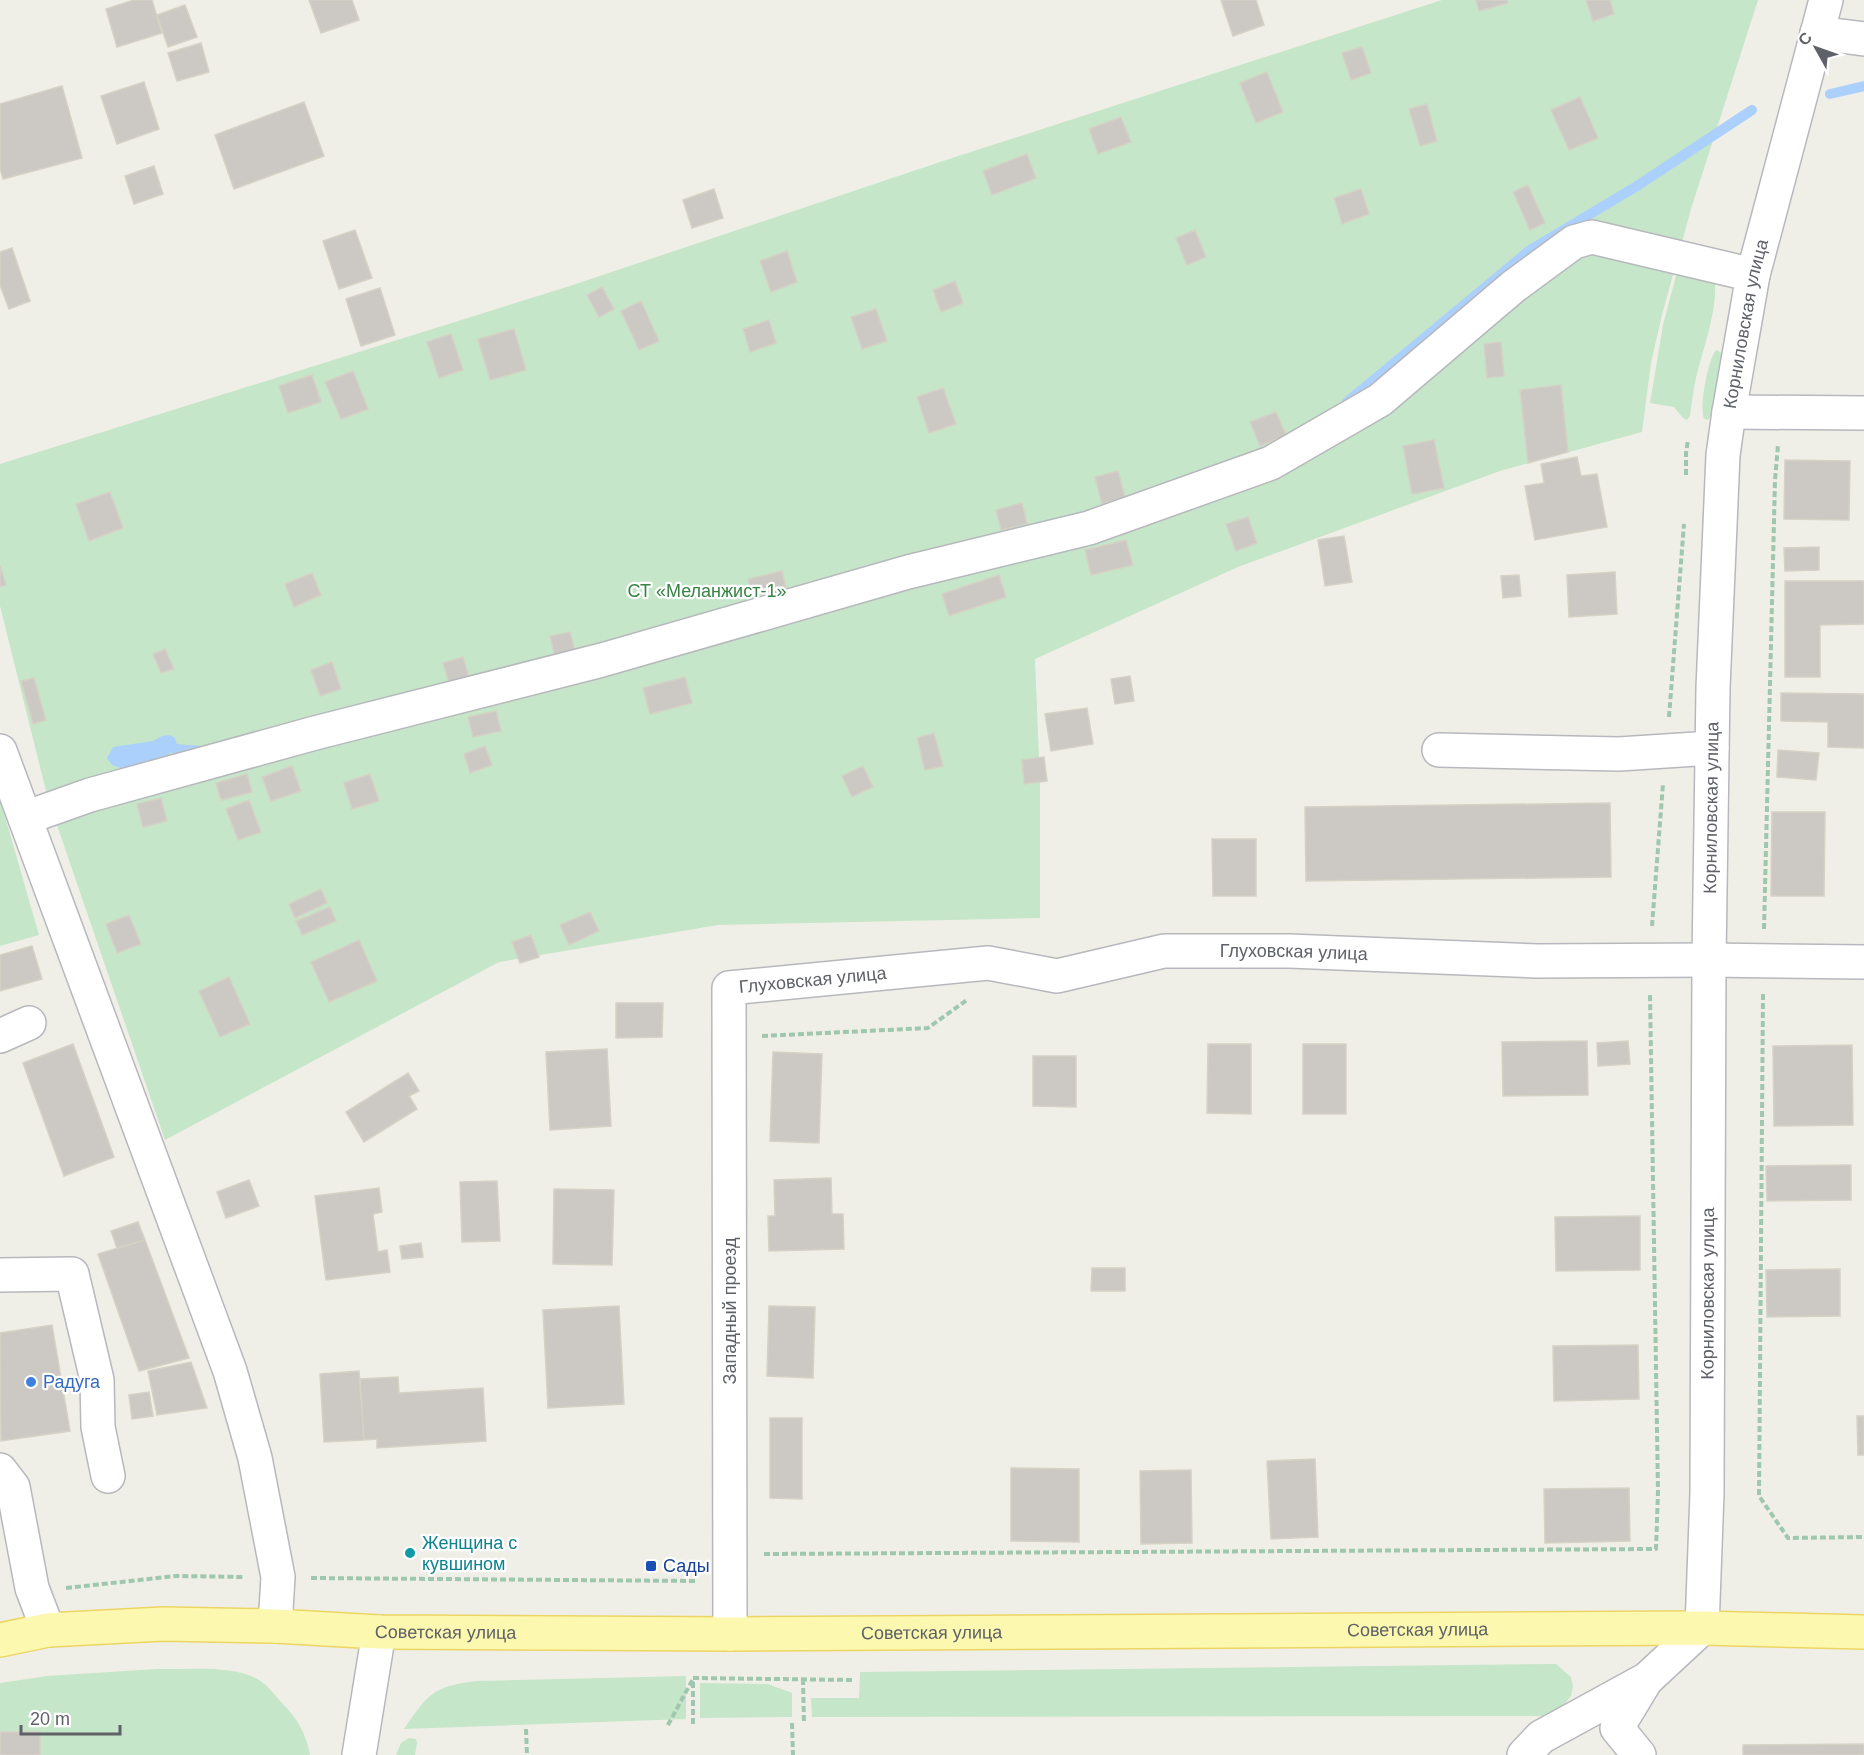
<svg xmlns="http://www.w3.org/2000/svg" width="1864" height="1755" viewBox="0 0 1864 1755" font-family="Arial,sans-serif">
  <rect width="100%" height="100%" fill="#f0efe7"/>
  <path fill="#c5e6c8" d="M 1442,0 L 1758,0 L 1691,209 L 1662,315 L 1651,363 L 1642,432 L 1500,471 L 1238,567 L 1035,659 L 1040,782 L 1040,918 L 718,925 L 499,962 L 165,1140 L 48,799 L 0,606 L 0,464 L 570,286 L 946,160 Z
    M 1678,268 L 1714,279 C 1720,302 1702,353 1696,378 C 1693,390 1692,403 1690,416 L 1687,420 L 1683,418 L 1674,407 L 1650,403 L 1663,325 Z
    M 1716,350 L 1723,353 L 1712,414 L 1708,420 L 1704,419 C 1699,407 1708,359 1716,350 Z
    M 0,799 L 39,935 L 0,946 Z
    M 1556,1664 L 1571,1677 L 1573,1686 L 1571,1696 L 1558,1712 L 1544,1716 L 812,1717 L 811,1698 L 859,1698 L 860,1672 Z
    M 157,1669 C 186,1670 234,1664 259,1680 C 267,1685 275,1695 282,1703 C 297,1718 306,1733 310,1755 L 0,1755 L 0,1683 L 47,1676 Z
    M 686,1676 L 686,1719 L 404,1729 C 428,1694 433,1686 477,1681 Z
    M 700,1683 L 768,1684 L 792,1693 L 792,1717 L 700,1718 Z
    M 409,1738 L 416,1739 L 417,1743 L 415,1755 L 396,1755 L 401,1743 Z"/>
  <path fill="#abd0fc" d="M 170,735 L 175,738 L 177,745 C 169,759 142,769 126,769 C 122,769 116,766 112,765 L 107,758 L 113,747 L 153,741 L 162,736 Z"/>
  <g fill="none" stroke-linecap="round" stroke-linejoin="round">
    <path stroke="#abd0fc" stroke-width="10" d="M 1830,94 L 1864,86
      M 1347,402 L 1530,250 L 1637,186 L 1752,110
      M 175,749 L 203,751"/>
  </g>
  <path fill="#ccc9c4" stroke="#d5d1c5" stroke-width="1.5" d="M 134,0 L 152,0 L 162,33 L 117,47 L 106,9 Z
    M 309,0 L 352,0 L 359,20 L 321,33 Z
    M 1221,0 L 1256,0 L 1264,25 L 1233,36 Z
    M 1476,0 L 1507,0 L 1508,3 L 1479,11 Z
    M 1586,0 L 1610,0 L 1614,14 L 1593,21 Z
    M 185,5 L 197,37 L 168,47 L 157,15 Z
    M 201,43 L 209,72 L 177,81 L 168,53 Z
    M 1362,47 L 1371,73 L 1351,80 L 1342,53 Z
    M 1267,72 L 1283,112 L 1256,123 L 1240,83 Z
    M 144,82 L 159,129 L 117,144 L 101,96 Z
    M 62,86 L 82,158 L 3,179 L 0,168 L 0,104 Z
    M 1580,97 L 1598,138 L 1569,150 L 1551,110 Z
    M 304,102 L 324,156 L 234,189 L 215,135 Z
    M 1427,104 L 1437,141 L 1420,146 L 1409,109 Z
    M 1121,117 L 1131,142 L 1098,154 L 1089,129 Z
    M 1027,154 L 1036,178 L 992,195 L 983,171 Z
    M 154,166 L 163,194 L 134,204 L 125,176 Z
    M 1528,185 L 1545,223 L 1530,230 L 1513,192 Z
    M 714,189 L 723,218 L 692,228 L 683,200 Z
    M 1361,189 L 1369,214 L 1342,224 L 1334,198 Z
    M 355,230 L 372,278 L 339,289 L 323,241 Z
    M 1195,230 L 1206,257 L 1187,265 L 1176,238 Z
    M 12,248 L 30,301 L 9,309 L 0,285 L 0,252 Z
    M 787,251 L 797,282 L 771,292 L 760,261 Z
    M 955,281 L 963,303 L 941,312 L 933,290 Z
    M 602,287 L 614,309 L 599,317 L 587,295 Z
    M 380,288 L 395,335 L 361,346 L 346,299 Z
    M 641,301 L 659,341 L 639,350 L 621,311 Z
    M 876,309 L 887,341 L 862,349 L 851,317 Z
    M 769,320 L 776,343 L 750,352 L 743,329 Z
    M 514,329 L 526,370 L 490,380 L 478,339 Z
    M 451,334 L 463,370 L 439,378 L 427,342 Z
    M 1501,342 L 1504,376 L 1487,378 L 1484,344 Z
    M 353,371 L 368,409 L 341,419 L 325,382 Z
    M 312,375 L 321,402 L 288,413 L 279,386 Z
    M 1561,385 L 1568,452 L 1528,463 L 1520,390 Z
    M 943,388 L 956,424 L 929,433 L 917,397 Z
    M 1276,412 L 1286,435 L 1260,446 L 1250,422 Z
    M 1434,440 L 1444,488 L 1412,494 L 1403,446 Z
    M 1577,457 L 1581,476 L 1597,474 L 1607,527 L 1535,540 L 1525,486 L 1544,483 L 1541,464 Z
    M 1785,460 L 1850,461 L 1849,520 L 1784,519 Z
    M 1118,471 L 1125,497 L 1102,504 L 1095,477 Z
    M 110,492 L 123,528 L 89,541 L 76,504 Z
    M 1022,503 L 1027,524 L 1001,530 L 996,510 Z
    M 1248,517 L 1257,543 L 1236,551 L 1226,524 Z
    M 1344,536 L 1352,582 L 1325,586 L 1318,540 Z
    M 1126,540 L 1133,565 L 1091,575 L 1085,550 Z
    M 1819,547 L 1819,570 L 1785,571 L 1784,548 Z
    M 0,566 L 6,585 L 0,587 Z
    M 782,571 L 786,588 L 752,596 L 748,579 Z
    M 1615,572 L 1617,614 L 1569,617 L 1567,575 Z
    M 312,573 L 321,595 L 294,607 L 285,584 Z
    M 999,575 L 1006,597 L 949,616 L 942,594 Z
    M 1519,575 L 1521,596 L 1503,598 L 1501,576 Z
    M 1785,581 L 1864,581 L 1864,624 L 1820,625 L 1820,677 L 1785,677 Z
    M 570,632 L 575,651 L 555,657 L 550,636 Z
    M 165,649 L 174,669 L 161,673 L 153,654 Z
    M 463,657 L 469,677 L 449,683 L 443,663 Z
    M 332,662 L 341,689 L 320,696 L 311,670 Z
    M 1130,676 L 1134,701 L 1115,704 L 1111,679 Z
    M 685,677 L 692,703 L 650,714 L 643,688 Z
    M 34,678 L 46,720 L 33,724 L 21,681 Z
    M 1781,693 L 1864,694 L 1864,748 L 1828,747 L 1828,722 L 1781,721 Z
    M 1087,708 L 1093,744 L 1051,751 L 1045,714 Z
    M 496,711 L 501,731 L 473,737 L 468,717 Z
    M 934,733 L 943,766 L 925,770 L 917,738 Z
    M 485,746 L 492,765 L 470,773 L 464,754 Z
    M 1778,750 L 1819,753 L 1816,780 L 1777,777 Z
    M 1044,757 L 1047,781 L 1024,784 L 1022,760 Z
    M 292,766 L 301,791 L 271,801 L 262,777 Z
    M 863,766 L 873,787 L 852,797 L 842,776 Z
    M 247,774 L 252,792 L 221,800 L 216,783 Z
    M 370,774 L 379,801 L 352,809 L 344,783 Z
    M 161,798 L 167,821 L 143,827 L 137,804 Z
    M 249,800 L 261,832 L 238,840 L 226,809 Z
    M 1610,803 L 1611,877 L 1306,881 L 1305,807 Z
    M 1772,812 L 1825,812 L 1824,896 L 1771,896 Z
    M 1212,839 L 1256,839 L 1256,896 L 1213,896 Z
    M 321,889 L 327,903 L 295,918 L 289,904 Z
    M 330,907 L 336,921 L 302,935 L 296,921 Z
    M 590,912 L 599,931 L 569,945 L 560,925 Z
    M 129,915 L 141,944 L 117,953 L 106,924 Z
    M 531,935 L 539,957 L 520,963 L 512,942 Z
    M 359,940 L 377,981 L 329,1002 L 311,962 Z
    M 32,946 L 42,979 L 0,991 L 0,955 Z
    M 229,977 L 250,1024 L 220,1037 L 199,991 Z
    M 616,1003 L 663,1003 L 662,1037 L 616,1038 Z
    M 1587,1041 L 1588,1095 L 1503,1096 L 1502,1042 Z
    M 1628,1041 L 1630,1064 L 1598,1066 L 1597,1043 Z
    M 73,1044 L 114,1157 L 64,1176 L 23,1063 Z
    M 1208,1044 L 1251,1044 L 1251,1114 L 1207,1113 Z
    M 1303,1044 L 1346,1044 L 1346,1114 L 1303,1114 Z
    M 1852,1045 L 1853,1125 L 1774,1126 L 1773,1046 Z
    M 607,1049 L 611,1126 L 550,1130 L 546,1052 Z
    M 773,1052 L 822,1054 L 819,1143 L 770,1141 Z
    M 1033,1056 L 1076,1056 L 1076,1107 L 1033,1106 Z
    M 408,1073 L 419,1091 L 409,1096 L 417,1109 L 364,1142 L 346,1112 Z
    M 1851,1165 L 1851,1200 L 1767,1201 L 1766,1166 Z
    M 831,1178 L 832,1214 L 843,1214 L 844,1249 L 769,1251 L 768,1216 L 775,1216 L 774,1180 Z
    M 249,1180 L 259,1206 L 226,1218 L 217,1192 Z
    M 497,1181 L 500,1241 L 462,1242 L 460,1182 Z
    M 379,1188 L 382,1212 L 373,1214 L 378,1252 L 387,1250 L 390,1272 L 326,1280 L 315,1196 Z
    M 554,1189 L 614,1190 L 612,1265 L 553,1264 Z
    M 1640,1216 L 1640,1270 L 1556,1271 L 1555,1217 Z
    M 138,1222 L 145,1240 L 117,1248 L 111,1231 Z
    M 145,1240 L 189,1358 L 139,1371 L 98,1254 Z
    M 421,1243 L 423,1257 L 402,1259 L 400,1246 Z
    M 1092,1268 L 1125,1268 L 1125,1291 L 1091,1291 Z
    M 1840,1269 L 1840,1316 L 1767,1317 L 1766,1270 Z
    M 619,1306 L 624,1404 L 548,1408 L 543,1310 Z
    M 769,1306 L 815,1307 L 813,1378 L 767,1376 Z
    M 52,1325 L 70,1431 L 1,1441 L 0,1333 Z
    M 1638,1345 L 1639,1399 L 1554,1401 L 1553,1346 Z
    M 191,1362 L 207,1408 L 157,1415 L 148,1371 Z
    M 359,1371 L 364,1440 L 324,1442 L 320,1374 Z
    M 398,1377 L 399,1393 L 483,1388 L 486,1441 L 377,1448 L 377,1439 L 364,1440 L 360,1379 Z
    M 149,1392 L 153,1416 L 132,1419 L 129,1395 Z
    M 1857,1416 L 1864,1416 L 1864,1455 L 1858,1455 Z
    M 770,1418 L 802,1418 L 802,1499 L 770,1498 Z
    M 1315,1459 L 1318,1537 L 1271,1539 L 1267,1461 Z
    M 1011,1468 L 1079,1469 L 1079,1542 L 1011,1541 Z
    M 1191,1470 L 1192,1543 L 1141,1544 L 1140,1471 Z
    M 1629,1488 L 1630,1541 L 1545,1543 L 1544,1489 Z
    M 0,1732 L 40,1732 L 40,1755 L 0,1755 Z
    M 1864,1744 L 1864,1755 L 1743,1755 L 1743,1745 Z"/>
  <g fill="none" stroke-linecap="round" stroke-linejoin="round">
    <g stroke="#b7b8bd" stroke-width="36">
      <g id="minor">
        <path d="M 1817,33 L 1864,39"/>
        <path d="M 1729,412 L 1864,413"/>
        <path d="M 1439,750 L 1619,754 L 1712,748"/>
        <path d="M 0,751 L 230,1371 L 255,1458 L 278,1577 L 275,1626"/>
        <path d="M 25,818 L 90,795 L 315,733 L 602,660 L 908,572 L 1089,528 L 1271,463 L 1380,400 L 1514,286 L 1574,242 L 1592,237 L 1753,275"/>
        <path d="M 0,1036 L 29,1023"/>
        <path d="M 0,1275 L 72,1274 L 97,1380 L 98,1427 L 108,1476"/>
        <path d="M 0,1470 L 13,1487 L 32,1588 L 48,1630"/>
        <path id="s1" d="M 730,1634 L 729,988 L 988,963 L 1057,976 L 1164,951 L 1289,951 L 1537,961 L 1709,960 L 1864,962"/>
        <path d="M 359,1755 L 379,1632"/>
        <path id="s2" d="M 1524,1755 L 1541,1737 L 1647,1679 L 1702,1628 L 1707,1493 L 1709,960 L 1713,688 L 1723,455 L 1729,412 L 1753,275 L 1826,0"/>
        <path d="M 1639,1755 L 1617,1728 L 1646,1680"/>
      </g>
    </g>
    <g stroke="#edd563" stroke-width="36">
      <g id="major">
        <path id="s3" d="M 0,1640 L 48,1630 L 163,1624 L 275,1626 L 379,1632 L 730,1634 L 1702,1628 L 1864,1632"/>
      </g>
    </g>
    <path stroke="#9ec7ae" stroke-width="4" stroke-dasharray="6 3" stroke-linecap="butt" d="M 1686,475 L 1686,453 L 1688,440
      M 1669,717 L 1684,524
      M 1652,926 L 1663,784
      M 1764,929 L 1775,480 L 1778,445
      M 1763,994 L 1759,1496 L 1788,1538 L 1864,1537
      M 762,1036 L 928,1028 L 967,1000
      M 764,1554 L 1656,1549 L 1658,1492 L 1650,994
      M 311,1578 L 697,1581
      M 66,1588 L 176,1576 L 244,1577
      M 693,1678 L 854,1680
      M 803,1679 L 804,1723
      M 792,1723 L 793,1755
      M 693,1724 L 693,1679
      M 668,1725 L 693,1679
      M 526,1729 L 527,1755"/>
    <use href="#minor" stroke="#fff" stroke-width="33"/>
    <use href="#major" stroke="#fcf8b0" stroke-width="33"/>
  </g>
  <circle fill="#3f7fe0" stroke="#fff" stroke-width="2" cx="31" cy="1382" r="6"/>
  <circle fill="#0f9aa8" stroke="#fff" stroke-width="2" cx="410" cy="1553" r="6"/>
  <rect fill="#1a4fb4" stroke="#fff" stroke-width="2" x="645" y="1560" width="12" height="12" rx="3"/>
  <g text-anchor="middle" stroke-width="4.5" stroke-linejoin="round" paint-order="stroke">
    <g font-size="18" fill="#5e6167" stroke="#fff">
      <text dy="6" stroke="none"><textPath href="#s2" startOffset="1527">Корниловская улица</textPath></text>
      <text dy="6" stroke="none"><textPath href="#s2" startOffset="1041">Корниловская улица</textPath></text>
      <text dy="6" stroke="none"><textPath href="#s1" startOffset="1216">Глуховская улица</textPath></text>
      <text dy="6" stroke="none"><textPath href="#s1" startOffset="730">Глуховская улица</textPath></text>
      <text dy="6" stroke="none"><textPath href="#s2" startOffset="555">Корниловская улица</textPath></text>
      <text transform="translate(730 1311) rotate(-90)" y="6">Западный проезд</text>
      <text dy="6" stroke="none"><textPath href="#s3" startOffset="1419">Советская улица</textPath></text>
      <text dy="6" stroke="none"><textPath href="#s3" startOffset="447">Советская улица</textPath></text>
      <text dy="6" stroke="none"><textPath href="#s3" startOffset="933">Советская улица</textPath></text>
    </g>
    <g font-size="18" fill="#388344" stroke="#fff">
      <text x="707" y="597">СТ «Меланжист-1»</text>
    </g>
    <g font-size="18" fill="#366cbe" stroke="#fff" text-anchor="start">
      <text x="43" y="1388">Радуга</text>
    </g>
    <g font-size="18" fill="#0d838f" stroke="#fff" text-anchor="start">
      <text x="422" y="1549">Женщина с<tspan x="422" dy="21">кувшином</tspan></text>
    </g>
    <g font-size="18" fill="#164399" stroke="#fff" text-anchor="start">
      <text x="663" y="1572">Сады</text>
    </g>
  </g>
  <g transform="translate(1816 48) rotate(310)" stroke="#ffffff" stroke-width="4.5" paint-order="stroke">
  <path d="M0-4.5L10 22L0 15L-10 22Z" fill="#5e6167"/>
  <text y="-9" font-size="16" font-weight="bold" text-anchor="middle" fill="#5e6167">С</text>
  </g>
  <path d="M21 1725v9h99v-9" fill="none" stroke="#5e6167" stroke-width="3"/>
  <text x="30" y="1725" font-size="18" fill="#5e6167" stroke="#ffffff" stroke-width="4.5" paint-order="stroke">20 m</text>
</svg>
